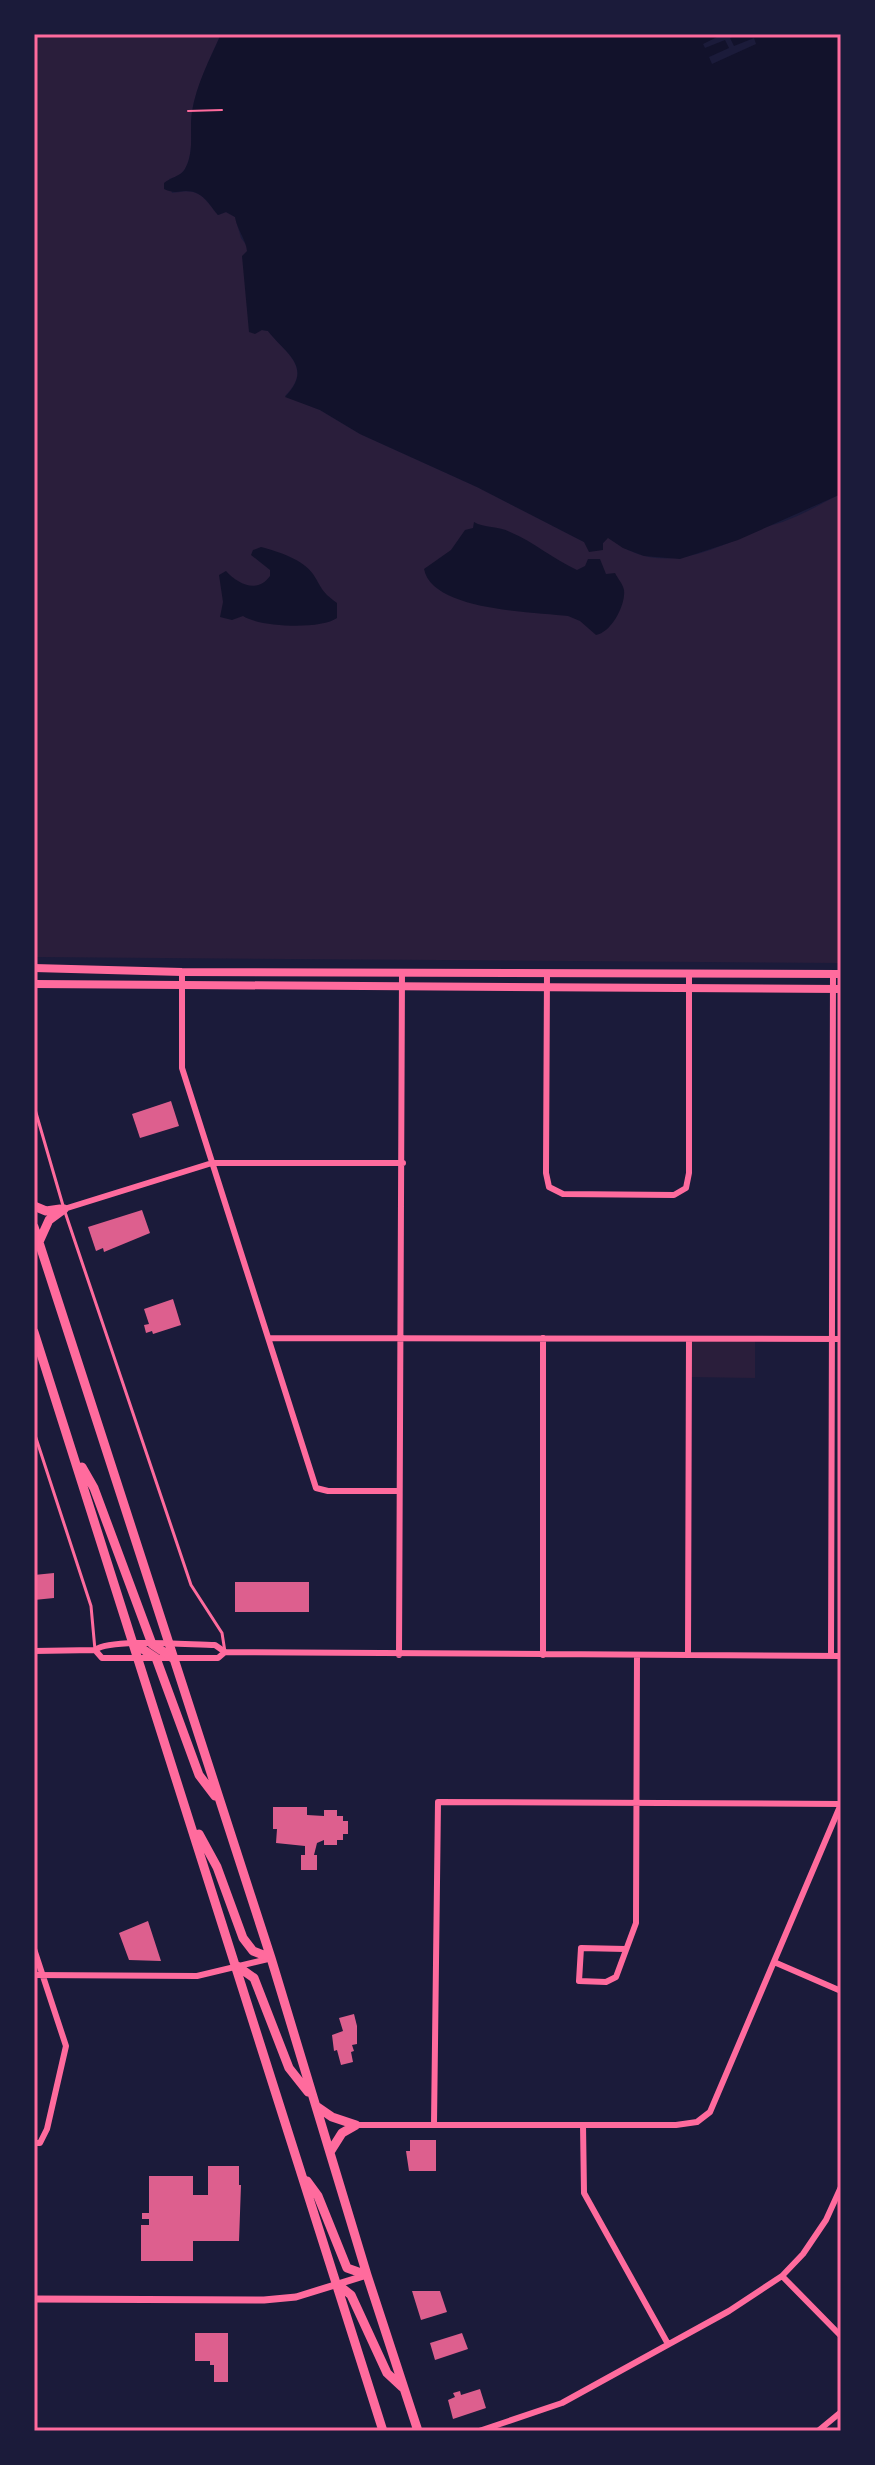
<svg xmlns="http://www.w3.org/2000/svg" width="875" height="2465" viewBox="0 0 875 2465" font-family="Manrope,sans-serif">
  <rect width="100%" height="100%" fill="#1b1b3a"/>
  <path fill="#2a1e3b" d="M 34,34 L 221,34 C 210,58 199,81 193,106 C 188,126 196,149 185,169 C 181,175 176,177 169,179 L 172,193 C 200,188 202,195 218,215 L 226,212 L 235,217 L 241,238 L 247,246 L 262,330 L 268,331 C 285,353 314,367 285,396 L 320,410 L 360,434 L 477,487 L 584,542 L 603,543 L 608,537 C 614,540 618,545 624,548 C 669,572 713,550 755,531 C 766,526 779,524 790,519 C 808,512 824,502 841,494 L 841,963 L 34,957 Z
    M 689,1339 L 755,1339 L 755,1378 L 689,1377 Z"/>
  <path fill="#12122b" d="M 221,34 L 841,34 L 841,494 L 738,540 L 680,559 L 644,556 L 623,548 L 608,538 L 603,543 L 603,550 L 589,552 L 584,542 L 477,487 L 360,434 L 320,410 L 285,397 C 314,367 286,354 268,331 L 262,330 L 255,334 L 249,332 L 242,256 L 247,251 C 246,239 237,230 235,217 L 226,212 L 218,215 C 209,204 202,190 185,191 C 176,192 173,193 164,189 L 164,183 C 171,177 180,177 185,169 C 195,151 189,131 192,112 C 196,85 210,59 221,34 Z
    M 474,522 C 484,528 499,526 510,532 C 534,542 553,559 577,570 L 585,566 L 588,559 L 600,559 L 606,574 L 615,573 C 618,579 623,584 624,590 C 626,605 611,633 596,635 L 580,621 L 568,616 C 534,612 432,611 424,569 L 451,550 L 465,530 L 473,528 Z
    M 261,547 C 277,551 304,560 313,574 C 324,591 320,590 337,603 L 337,618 C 321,630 259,627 243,616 L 232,620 L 220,617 L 223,602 L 219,575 L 226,571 C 238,584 257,594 270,576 L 270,570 L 251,555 L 253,550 Z"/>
  <path fill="#1b1b3a" d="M 723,34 L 739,34 L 730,38 L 734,46 L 754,38 L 756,44 L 712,64 L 709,57 L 729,48 L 725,40 L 705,48 L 703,44 Z"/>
  <path fill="#dd5f8e" d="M 171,1101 L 179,1126 L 140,1138 L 132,1114 Z
    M 142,1210 L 150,1233 L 104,1252 L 103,1248 L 96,1251 L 88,1227 Z
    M 173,1299 L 181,1325 L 153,1334 L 152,1331 L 146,1333 L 144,1325 L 149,1324 L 144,1309 Z
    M 54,1573 L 54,1598 L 34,1600 L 34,1575 Z
    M 235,1582 L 309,1582 L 309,1612 L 235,1612 Z
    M 273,1807 L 307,1807 L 307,1815 L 324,1816 L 324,1810 L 337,1810 L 337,1816 L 343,1816 L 343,1821 L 348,1821 L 348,1834 L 343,1834 L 343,1840 L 337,1840 L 337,1845 L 324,1845 L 324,1840 L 317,1843 L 314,1855 L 317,1855 L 317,1870 L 301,1870 L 301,1855 L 305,1855 L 305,1846 L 276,1843 L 277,1829 L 273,1829 Z
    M 148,1921 L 161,1961 L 129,1960 L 119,1933 Z
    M 354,2014 L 357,2026 L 357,2044 L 352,2045 L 354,2051 L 351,2052 L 353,2062 L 341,2065 L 337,2050 L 334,2051 L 332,2035 L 343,2031 L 339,2018 Z
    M 410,2140 L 436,2140 L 436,2171 L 409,2171 L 406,2151 L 410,2151 Z
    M 208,2166 L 239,2166 L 239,2185 L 241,2185 L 239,2241 L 193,2241 L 193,2261 L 141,2261 L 141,2225 L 149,2225 L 149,2219 L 142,2219 L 142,2213 L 149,2213 L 149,2176 L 193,2176 L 193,2195 L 208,2195 Z
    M 412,2291 L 440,2291 L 447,2312 L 421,2320 Z
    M 195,2333 L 228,2333 L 228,2382 L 214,2382 L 214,2365 L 210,2365 L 210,2361 L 195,2361 Z
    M 462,2333 L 468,2349 L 435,2360 L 430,2343 Z
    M 480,2389 L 486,2408 L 453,2419 L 448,2400 L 455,2397 L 453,2393 L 460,2391 L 461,2395 Z"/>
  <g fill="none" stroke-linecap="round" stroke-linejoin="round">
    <path stroke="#ff6b9d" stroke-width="2" d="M 188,111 L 222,110"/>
    <path stroke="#ff6b9d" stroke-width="3" d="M 34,1106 L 64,1209 L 191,1585 L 222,1633 L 225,1652
      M 34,1432 L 91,1606 L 95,1650"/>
    <path stroke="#ff6b9d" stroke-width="6" d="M 182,972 L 182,1068 L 316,1488 L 328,1491 L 399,1491
      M 547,974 L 546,1173 L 549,1187 L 563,1194 L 674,1195 L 686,1188 L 689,1173 L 689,974
      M 64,1209 L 212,1163 L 403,1163
      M 270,1338 L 841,1339
      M 95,1650 L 102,1658 L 218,1658 L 225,1652
      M 34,1651 L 95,1650 C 111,1638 191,1645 215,1645 L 225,1652 L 841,1656
      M 399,1655 L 402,973
      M 543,1655 L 543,1338
      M 688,1655 L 689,1339
      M 831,1656 L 833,974
      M 34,1949 L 66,2046 L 47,2129 L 40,2143 L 34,2143
      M 625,1949 L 581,1948 L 579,1981 L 606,1982 L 616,1977 L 636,1923 L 637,1655
      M 774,1962 L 841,1991
      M 34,1975 L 197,1976 L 268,1959
      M 434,2124 L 438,1802 L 841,1804
      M 356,2125 L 676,2125 L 697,2122 L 710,2112 L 841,1804
      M 583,2125 L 584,2193 L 668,2344
      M 782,2276 L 841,2336
      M 479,2431 L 562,2403 L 729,2311 L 782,2276 L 803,2254 L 826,2220 L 841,2187
      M 818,2431 L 841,2412"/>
    <path stroke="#ff6b9d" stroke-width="7" d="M 34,2299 L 264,2300 L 296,2297 L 367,2275"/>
    <path stroke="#ff6b9d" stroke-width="8" d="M 34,968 L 182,972 L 841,974
      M 34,984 L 841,989"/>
    <path stroke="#ff6b9d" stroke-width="9" d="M 34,1206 L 46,1211 L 60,1209
      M 34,1227 L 271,1958 L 367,2275 L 418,2431
      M 39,1242 L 49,1220 L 64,1209
      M 34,1332 L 383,2431
      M 82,1467 L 94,1488 L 152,1644 L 174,1659
      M 135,1644 L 156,1658 L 199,1775 L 215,1796
      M 199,1834 L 217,1867 L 243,1938 L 253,1951 L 271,1958
      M 237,1966 L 254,1978 L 289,2068 L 308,2092
      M 316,2106 L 332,2117 L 356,2125
      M 330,2152 L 342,2133 L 356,2125
      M 307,2181 L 318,2196 L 347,2268 L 367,2275
      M 337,2284 L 351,2295 L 387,2373 L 402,2387"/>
  </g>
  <rect width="875" height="2465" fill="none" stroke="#1b1b3a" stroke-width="72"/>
  <rect x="36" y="36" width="803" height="2393" fill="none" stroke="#ff6b9d" stroke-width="3"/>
</svg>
